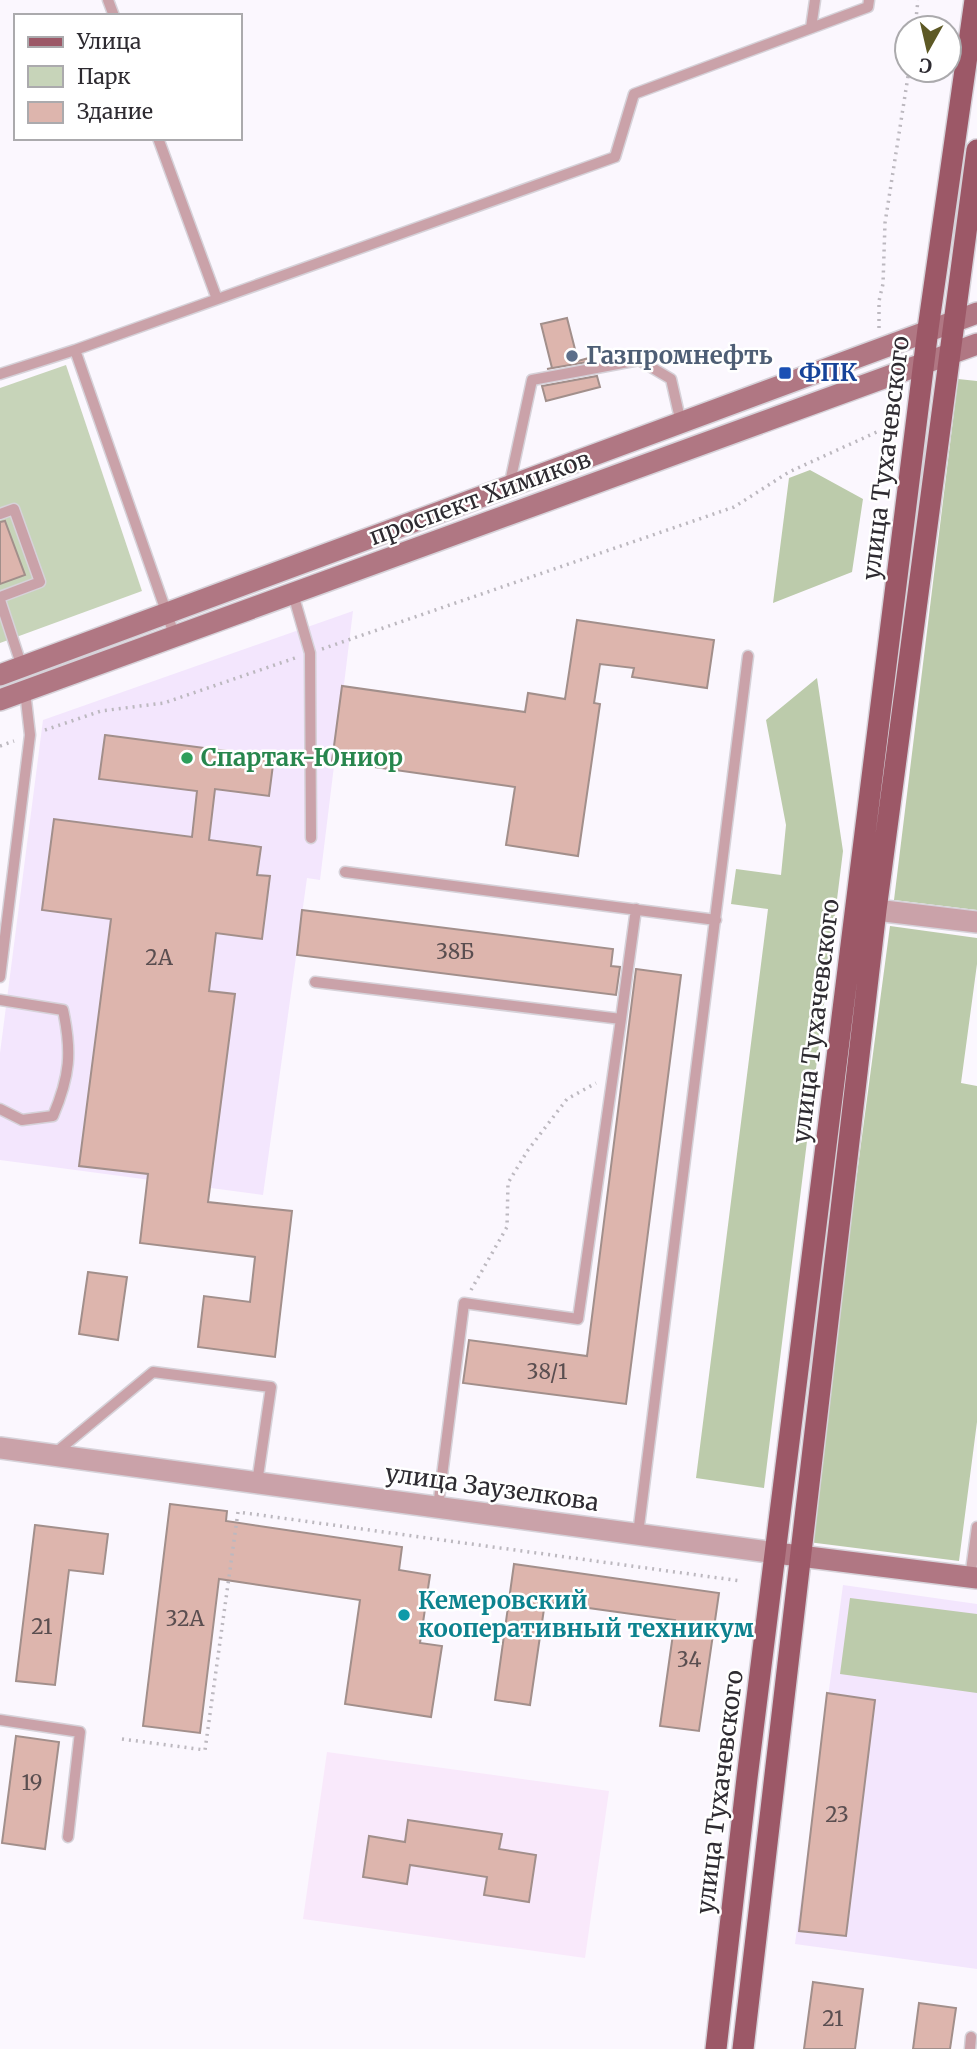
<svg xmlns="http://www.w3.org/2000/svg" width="977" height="2049" viewBox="0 0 977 2049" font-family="Merriweather,serif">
  <rect width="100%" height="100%" fill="#fbf7fe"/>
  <path fill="#f3e6fd" d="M 353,611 L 320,880 L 307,878 L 263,1195 L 0,1160 L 0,1053 L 43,720 Z
    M 843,1585 L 977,1604 L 977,1969 L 795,1944 Z"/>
  <path fill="#f9e9fb" d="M 327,1752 L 609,1791 L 585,1958 L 303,1919 Z"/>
  <path fill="#c7d4b9" d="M 66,365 L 142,591 L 0,643 L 0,388 Z"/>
  <path fill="#bccbab" d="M 958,379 L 977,381 L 977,910 L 894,900 Z
    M 810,470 L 863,499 L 852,572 L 773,603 L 789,478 Z
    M 817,678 L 843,851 L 764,1488 L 696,1478 L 768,909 L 731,904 L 736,869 L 781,875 L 786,825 L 766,720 Z
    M 890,926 L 977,938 L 977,964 L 961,1083 L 977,1086 L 977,1422 L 959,1561 L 808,1542 Z
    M 850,1598 L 977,1614 L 977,1693 L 840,1674 Z"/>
  <path fill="#ddb5ad" stroke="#a28f8b" stroke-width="2" d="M 567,318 L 578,361 L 592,357 L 593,361 L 547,369 L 552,368 L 541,324 Z
    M 597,376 L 600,387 L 546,401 L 542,386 Z
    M 5,521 L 25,575 L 0,584 L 0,522 Z
    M 577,620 L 714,640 L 707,688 L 632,677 L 634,668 L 600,664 L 594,703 L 600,704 L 578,856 L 506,845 L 515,787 L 332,761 L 342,686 L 525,712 L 528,693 L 565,699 Z
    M 105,735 L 274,757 L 269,796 L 215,789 L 209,840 L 261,847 L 257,875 L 270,876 L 262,939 L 216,933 L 209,991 L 235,994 L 208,1202 L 292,1211 L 275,1357 L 198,1347 L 204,1296 L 250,1302 L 255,1257 L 140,1243 L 148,1174 L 79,1166 L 111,919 L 42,910 L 54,819 L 192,837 L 197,791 L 99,779 Z
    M 302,910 L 613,949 L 611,966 L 620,967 L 616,995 L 297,955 Z
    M 636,969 L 681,975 L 626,1404 L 463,1383 L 469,1340 L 587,1356 Z
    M 88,1272 L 127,1277 L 118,1340 L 79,1334 Z
    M 170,1504 L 227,1511 L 226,1521 L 402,1547 L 399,1570 L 430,1575 L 420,1643 L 442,1646 L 431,1717 L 345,1704 L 360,1600 L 219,1579 L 200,1733 L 143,1726 Z
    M 35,1525 L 108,1534 L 103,1574 L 69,1570 L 55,1685 L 16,1681 Z
    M 514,1564 L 719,1593 L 699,1731 L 660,1726 L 675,1620 L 545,1602 L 530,1705 L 495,1700 Z
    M 827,1693 L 875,1700 L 846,1936 L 799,1931 Z
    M 16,1736 L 59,1742 L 45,1849 L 2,1843 Z
    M 408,1820 L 502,1834 L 499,1849 L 536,1855 L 529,1902 L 484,1895 L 487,1877 L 410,1865 L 407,1884 L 363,1877 L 369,1836 L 405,1842 Z
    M 813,1982 L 863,1989 L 855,2049 L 804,2049 Z
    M 919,2003 L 956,2008 L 950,2049 L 913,2049 Z"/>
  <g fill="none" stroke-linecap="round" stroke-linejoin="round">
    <g stroke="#d6d2d9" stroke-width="13">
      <path id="lane" d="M 108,0 L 114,16
        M 811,28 L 815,0
        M 158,138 L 217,299
        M 0,374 L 75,350
        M 509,487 L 532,380 L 639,360 L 671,379 L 681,423
        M 0,514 L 14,509 L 40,582 L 0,597
        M 293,594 L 310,653 L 311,838
        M 0,600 L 22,667
        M 175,637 L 75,350 L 615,157 L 634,94 L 868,7 L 869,0
        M 345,872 L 716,920
        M 0,977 L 30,735 L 25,691
        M 315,982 L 621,1019 L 578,1319 L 464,1303 L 438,1507
        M 0,1000 L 63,1010 C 72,1052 70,1076 53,1116 L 22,1120 L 0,1109
        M 621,1019 L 636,909
        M 54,1454 L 153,1372 L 271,1387 L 257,1483
        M 638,1534 L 748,656
        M 970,1578 L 977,1527
        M 0,1720 L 80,1732 L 68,1837
        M 970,2049 L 971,2037"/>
    </g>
    <g stroke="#d6d2d9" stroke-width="24">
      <path id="street" d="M 876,910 L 977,922
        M 0,1448 L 776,1553"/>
    </g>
    <g stroke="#d6d2d9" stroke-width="24">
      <path id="secondary" d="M 0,675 L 977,313
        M 0,700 L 977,344
        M 776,1553 L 977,1578"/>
    </g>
    <g stroke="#d6d2d9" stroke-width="24">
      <path id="primary" d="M 716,2049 L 747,1778 L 928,329 L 975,0
        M 743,2049 L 876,910 L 977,150"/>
    </g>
    <path stroke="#bcb8bf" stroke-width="3.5" stroke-dasharray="2 5" stroke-linecap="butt" d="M 915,28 L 918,0
      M 879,328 L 879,301 L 883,284 L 885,223 L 909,70
      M 322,649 L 734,507 L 789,472 L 879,431
      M 45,730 L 101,711 L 164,703 L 295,658
      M 0,746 L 14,741
      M 471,1290 L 507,1227 L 508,1183 L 528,1150 L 567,1099 L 596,1083
      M 122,1739 L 205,1750 L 238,1512 L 741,1581"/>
    <use href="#lane" stroke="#caa2a9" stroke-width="10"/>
    <use href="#street" stroke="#caa2a9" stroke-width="21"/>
    <use href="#secondary" stroke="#b07783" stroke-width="21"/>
    <use href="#primary" stroke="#9c5867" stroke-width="21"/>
  </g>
  <circle fill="#5c6f8a" stroke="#fff" stroke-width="2.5" cx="572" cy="356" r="7"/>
  <rect fill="#1a4fb4" stroke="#fff" stroke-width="2.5" x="778" y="366" width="14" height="14" rx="3.5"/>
  <circle fill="#2e9e5b" stroke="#fff" stroke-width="2.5" cx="187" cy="758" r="7"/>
  <circle fill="#0f9aa8" stroke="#fff" stroke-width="2.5" cx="404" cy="1615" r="7"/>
  <g text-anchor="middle" stroke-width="5" stroke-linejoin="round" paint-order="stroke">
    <g font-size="21" fill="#5a4e50">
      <text x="455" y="959">38Б</text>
      <text x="159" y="965">2А</text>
      <text x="547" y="1379">38/1</text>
      <text x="185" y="1626">32А</text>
      <text x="42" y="1634">21</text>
      <text x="689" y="1667">34</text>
      <text x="32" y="1790">19</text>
      <text x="837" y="1822">23</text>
      <text x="833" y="2026">21</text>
    </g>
    <g font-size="24" font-weight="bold" fill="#4e5e75" stroke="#fff" text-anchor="start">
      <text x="586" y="364">Газпромнефть</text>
    </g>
    <g font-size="24" font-weight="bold" fill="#164399" stroke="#fff" text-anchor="start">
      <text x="799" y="381">ФПК</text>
    </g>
    <g font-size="24" fill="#2e2b31" stroke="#fff">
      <text transform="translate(886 458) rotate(-83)" y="8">улица Тухачевского</text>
      <text transform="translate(480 498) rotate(-20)" y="8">проспект Химиков</text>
      <text transform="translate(816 1021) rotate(-83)" y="8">улица Тухачевского</text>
      <text transform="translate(492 1488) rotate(8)" y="8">улица Заузелкова</text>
      <text transform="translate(720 1792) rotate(-83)" y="8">улица Тухачевского</text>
    </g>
    <g font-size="24" font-weight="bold" fill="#27864d" stroke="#fff" text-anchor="start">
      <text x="201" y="766">Спартак-Юниор</text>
    </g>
    <g font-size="24" font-weight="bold" fill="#0d838f" stroke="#fff" text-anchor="start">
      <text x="418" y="1609">Кемеровский<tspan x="418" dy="28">кооперативный техникум</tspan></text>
    </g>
  </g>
  <rect x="14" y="14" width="228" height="126" fill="#ffffff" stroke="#abaaad" stroke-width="2"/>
  <rect x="28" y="37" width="35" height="10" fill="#9c5867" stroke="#abaaad" stroke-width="2"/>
  <text x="77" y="49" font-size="21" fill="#2e2b31">Улица</text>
  <rect x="28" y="66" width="35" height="21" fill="#c7d4b9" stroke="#abaaad" stroke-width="2"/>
  <text x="77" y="84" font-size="21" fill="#2e2b31">Парк</text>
  <rect x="28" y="102" width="35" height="21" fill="#ddb5ad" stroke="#abaaad" stroke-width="2"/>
  <text x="77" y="119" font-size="21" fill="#2e2b31">Здание</text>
  <g transform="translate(928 49) rotate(188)"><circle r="33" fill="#ffffff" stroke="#abaaad" stroke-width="2"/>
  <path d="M0-5L12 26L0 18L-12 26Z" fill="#5d5925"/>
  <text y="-10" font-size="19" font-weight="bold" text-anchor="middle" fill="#2e2b31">С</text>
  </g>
</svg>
